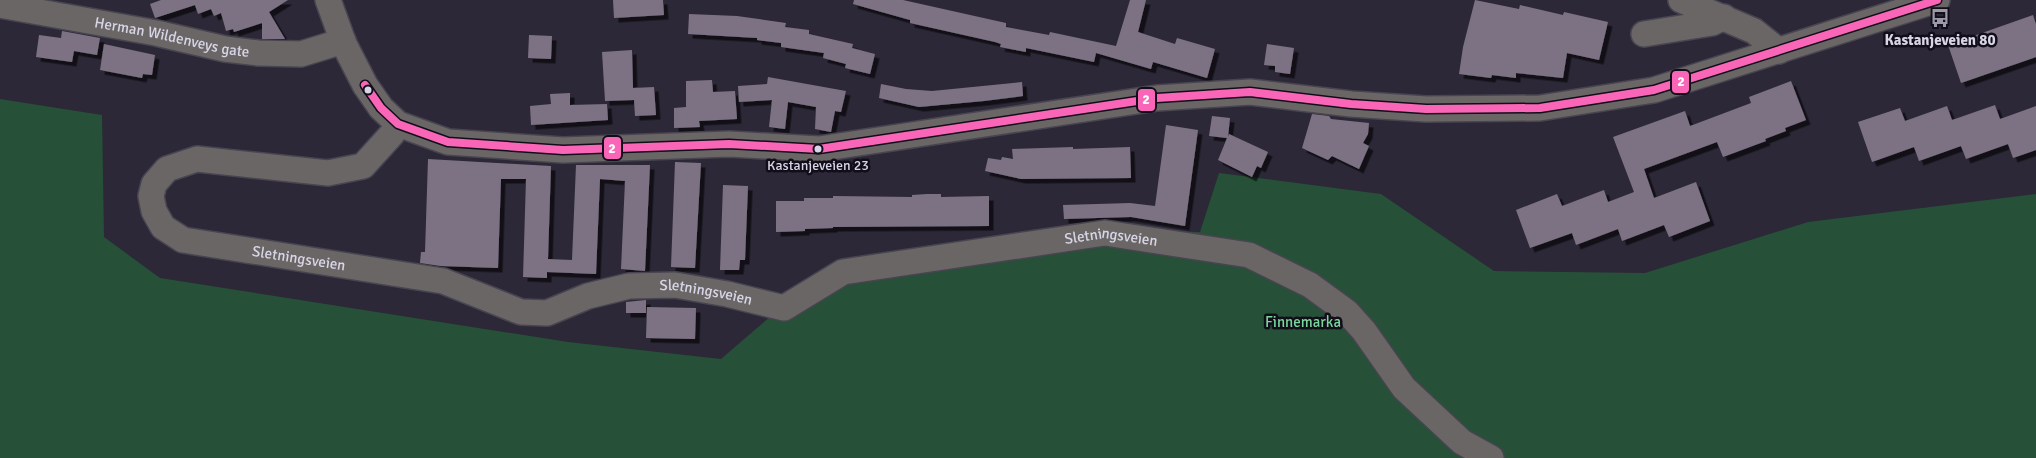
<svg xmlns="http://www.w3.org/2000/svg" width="2036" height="458" viewBox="0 0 2036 458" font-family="Signika,sans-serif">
  <defs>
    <filter id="shadow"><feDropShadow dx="4.5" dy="4.5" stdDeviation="0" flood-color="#0009"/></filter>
  </defs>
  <rect width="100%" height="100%" fill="#2c2837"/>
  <path fill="#265038" d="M 0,99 L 102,115 L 104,237 L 160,278 L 568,342 L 721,359 L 823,271 L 1107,230 L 1200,232 L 1219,173 L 1381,194 L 1494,271 L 1645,273 L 1808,222 L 2036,194 L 2036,458 L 0,458 Z"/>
  <path fill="#7d7283" filter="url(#shadow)" d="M 161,0 L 288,0 L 269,12 L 285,39 L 262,39 L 262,23 L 234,32 L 233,29 L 226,31 L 221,13 L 214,16 L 211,9 L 198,14 L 195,5 L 155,18 L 150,4 Z
    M 613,0 L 663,0 L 664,15 L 614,18 Z
    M 854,0 L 903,0 L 1006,23 L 1006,27 L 1049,35 L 1050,32 L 1116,46 L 1130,0 L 1146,0 L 1138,32 L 1175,44 L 1177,38 L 1215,49 L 1207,78 L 1153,62 L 1151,69 L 1096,53 L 1094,62 L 1026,48 L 1026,52 L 1000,47 L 1001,44 L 995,42 L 910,23 L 910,20 L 853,4 Z
    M 1475,0 L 1519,9 L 1520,5 L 1563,15 L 1564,12 L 1608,22 L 1599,60 L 1567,53 L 1563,78 L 1516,73 L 1516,78 L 1492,75 L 1491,78 L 1459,74 L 1463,47 Z
    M 689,14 L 737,16 L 786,23 L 785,27 L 809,30 L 809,34 L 853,44 L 852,48 L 875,54 L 870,74 L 845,68 L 846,64 L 823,58 L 824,53 L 781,47 L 781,43 L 757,40 L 757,38 L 688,34 Z
    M 2033,15 L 2036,24 L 2036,57 L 1961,83 L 1948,45 Z
    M 62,31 L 100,38 L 97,55 L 74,51 L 72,62 L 36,57 L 39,35 L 61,38 Z
    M 529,35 L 552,36 L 551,59 L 528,58 Z
    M 104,44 L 155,55 L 152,75 L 143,74 L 142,78 L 100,70 Z
    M 1267,44 L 1294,48 L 1290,74 L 1275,72 L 1275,66 L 1264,65 Z
    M 632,50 L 633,88 L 654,87 L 656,115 L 635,116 L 634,100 L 605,101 L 602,52 Z
    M 768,77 L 846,91 L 841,112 L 835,111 L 831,132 L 815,129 L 816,107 L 788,102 L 785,129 L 769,127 L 772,100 L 739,102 L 738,86 L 767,84 Z
    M 712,80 L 713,92 L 735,91 L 737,119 L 699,121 L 700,127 L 674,128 L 674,108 L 686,107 L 686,81 Z
    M 1791,81 L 1806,120 L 1785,128 L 1786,131 L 1765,139 L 1766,141 L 1723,157 L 1717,142 L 1644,169 L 1654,198 L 1696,182 L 1710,221 L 1669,237 L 1664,225 L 1622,241 L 1618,229 L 1576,245 L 1572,233 L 1530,248 L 1516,210 L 1557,194 L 1562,206 L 1604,190 L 1608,202 L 1634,192 L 1613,137 L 1685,111 L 1690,126 L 1751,103 L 1749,97 Z
    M 1022,82 L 1023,96 L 984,101 L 919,107 L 879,98 L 881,84 L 906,89 L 932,91 Z
    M 570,93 L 570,105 L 607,104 L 608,120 L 531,125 L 530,106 L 551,104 L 550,94 Z
    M 1995,105 L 2000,119 L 2036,106 L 2036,150 L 2013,158 L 2008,144 L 1966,159 L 1961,146 L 1919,161 L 1914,147 L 1872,162 L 1858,122 L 1900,108 L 1905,121 L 1947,106 L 1952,120 Z
    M 1312,114 L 1329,116 L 1331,119 L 1369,123 L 1368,134 L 1363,143 L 1369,146 L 1359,169 L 1332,156 L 1328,160 L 1302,148 Z
    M 1212,116 L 1230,118 L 1228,137 L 1229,134 L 1268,152 L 1261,168 L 1257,166 L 1252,177 L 1218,160 L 1227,138 L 1209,136 Z
    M 1166,125 L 1198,130 L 1185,226 L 1131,217 L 1064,219 L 1063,205 L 1130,203 L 1155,206 Z
    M 1073,147 L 1073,149 L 1130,147 L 1131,178 L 1021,179 L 985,171 L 988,158 L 1001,160 L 1002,157 L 1013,159 L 1012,149 Z
    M 428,159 L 551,166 L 548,259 L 572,260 L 576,165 L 650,165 L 645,271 L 621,269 L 625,181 L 600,179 L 596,274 L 547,272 L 547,278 L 523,277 L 526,179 L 501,179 L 498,268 L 441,266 L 420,263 L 421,252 L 425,252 Z
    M 675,162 L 701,163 L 695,268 L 671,267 Z
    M 723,185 L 748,186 L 745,260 L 740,260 L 739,270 L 720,270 Z
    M 927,194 L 941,194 L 941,197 L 989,196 L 989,226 L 833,227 L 833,228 L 805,229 L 805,231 L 776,232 L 776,201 L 804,201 L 804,198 L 833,198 L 833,196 L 912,197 L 912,195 Z
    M 646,300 L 646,313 L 626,313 L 626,302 Z
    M 647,307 L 696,308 L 695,339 L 646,338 Z"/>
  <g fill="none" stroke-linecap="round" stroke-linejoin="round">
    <g stroke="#484551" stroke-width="28">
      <g id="minor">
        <path d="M 328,0 L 344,44 L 365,85 L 381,108 L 398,124 L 448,142 L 563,150 L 729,144 L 819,149 L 1157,98 L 1250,92 L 1351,104 L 1426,109 L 1540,108 L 1654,90 L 1937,0"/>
        <path d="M 1681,0 L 1754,31 L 1779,51"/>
        <path id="s1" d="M 0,5 L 156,33 L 225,49 L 258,53 L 301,54 L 343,41"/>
        <path d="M 1644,34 L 1712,23 L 1724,17"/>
        <path id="s2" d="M 398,124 L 392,134 L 363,166 L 328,173 L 197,159 L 167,169 L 154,184 L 151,196 L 154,211 L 163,227 L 183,240 L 443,281 L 521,312 L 547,313 L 588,296 L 629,286 L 675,285 L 727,294 L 784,308 L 843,272 L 1105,233 L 1249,255 L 1310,285 L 1347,312 L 1364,331 L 1404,388 L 1462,442 L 1491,458"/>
      </g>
    </g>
    <use href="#minor" stroke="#6b6666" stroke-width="25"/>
    <g stroke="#110e1a" stroke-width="11">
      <path id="bus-1" d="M 365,85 L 381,108 L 398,124 L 448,142 L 563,150 L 729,144 L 819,149 L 1157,98 L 1250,92 L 1351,104 L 1426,109 L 1540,108 L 1654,90 L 1937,0"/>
    </g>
    <use href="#bus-1" stroke="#fa66b7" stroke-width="8"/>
  </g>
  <defs>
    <g id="bus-bare" transform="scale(1.5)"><path d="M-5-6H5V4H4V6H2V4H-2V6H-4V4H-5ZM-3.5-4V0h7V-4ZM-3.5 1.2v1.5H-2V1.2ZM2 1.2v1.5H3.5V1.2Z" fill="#9c98a9" stroke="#110e1a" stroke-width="2.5" paint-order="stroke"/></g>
  </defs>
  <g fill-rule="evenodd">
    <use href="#bus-bare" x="1940" y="18"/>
  </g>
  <g fill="#d8d5e7" stroke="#110e1a" stroke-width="2">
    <circle cx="368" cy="90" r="4.5"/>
    <circle cx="818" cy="149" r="4.5"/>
  </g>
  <g text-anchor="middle" stroke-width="5" stroke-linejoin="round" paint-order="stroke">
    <g font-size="14" fill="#d8d5e7" stroke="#110e1a">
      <text x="818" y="170">Kastanjeveien 23</text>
    </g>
    <g font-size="15" fill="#d8d5e7" stroke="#110e1a">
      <text dy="5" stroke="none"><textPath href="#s1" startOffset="175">Herman Wildenveys gate</textPath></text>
      <text dy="5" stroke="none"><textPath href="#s2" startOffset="1301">Sletningsveien</textPath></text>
      <text dy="5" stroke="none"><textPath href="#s2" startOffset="461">Sletningsveien</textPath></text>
      <text dy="5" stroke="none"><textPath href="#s2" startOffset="881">Sletningsveien</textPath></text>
    </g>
    <g font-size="15" font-weight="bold" fill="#d8d5e7" stroke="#110e1a">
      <text x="1940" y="45">Kastanjeveien 80</text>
    </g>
    <g font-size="15" fill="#7ad89c" stroke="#110e1a">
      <text x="1303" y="327">Finnemarka</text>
    </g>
  </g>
  <g stroke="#110e1a" stroke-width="2">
    <rect x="1671" y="70" width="19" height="24" rx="5" fill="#fa66b7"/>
    <rect x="1137" y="88" width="19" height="24" rx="5" fill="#fa66b7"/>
    <rect x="603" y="136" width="19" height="24" rx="5" fill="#fa66b7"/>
  </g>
  <g font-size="14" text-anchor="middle" font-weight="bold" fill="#fff">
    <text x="1681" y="86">2</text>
    <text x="1146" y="104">2</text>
    <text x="612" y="153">2</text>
  </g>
</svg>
